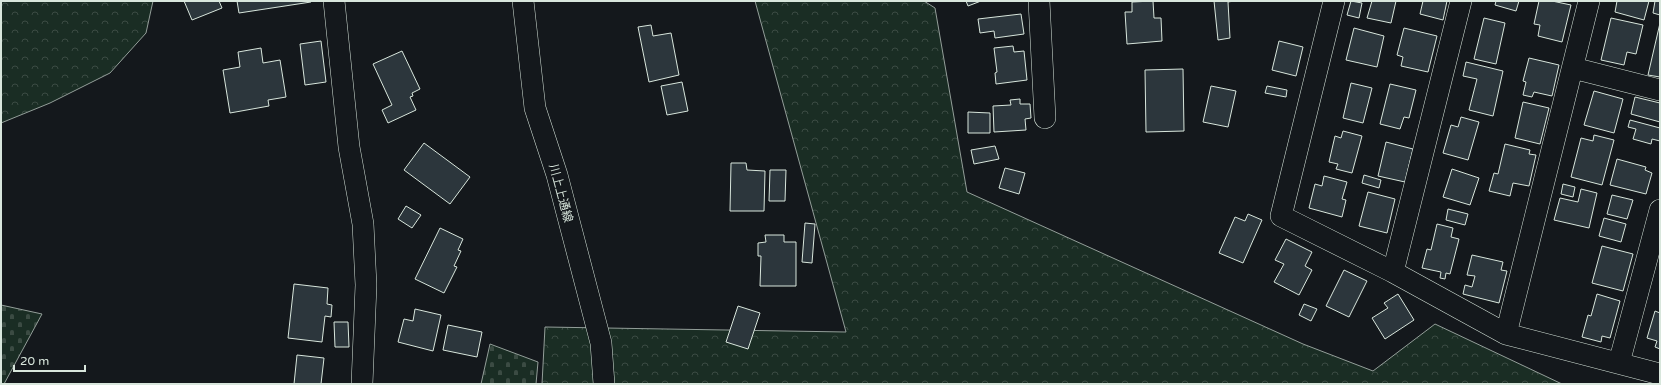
<svg xmlns="http://www.w3.org/2000/svg" width="1661" height="385" viewBox="0 0 1661 385" font-family="'Varela Round','Noto Sans JP',sans-serif">
  <defs>
    <pattern id="forest-crowns" width="20" height="18" patternUnits="userSpaceOnUse"><rect width="20" height="18" fill="#1a2d24"/><path d="M2 6a3 3 0 1 1 6 0M12 15a3 3 0 1 1 6 0" fill="none" stroke="#3b4b43"/></pattern>
    <pattern id="cemetery-stones" width="16" height="16" patternUnits="userSpaceOnUse"><rect width="16" height="16" fill="#1a2d24"/><path d="M2 7V4a2 2 0 0 1 4 0v3zM10 15v-3a2 2 0 0 1 4 0v3z" fill="#3b4b43"/></pattern>
  </defs>
  <rect width="100%" height="100%" fill="#14181c"/>
  <path fill="url(#forest-crowns)" stroke="#939e99" d="M 1,1 L 153,1 L 146,33 L 110,73 L 50,103 L 1,123 Z
    M 755,1 L 924,1 L 935,8 L 967,192 L 1303,344 L 1373,371 L 1435,324 L 1562,384 L 542,384 L 545,327 L 846,332 Z"/>
  <path fill="url(#cemetery-stones)" stroke="#939e99" d="M 1,305 L 42,314 L 4,384 L 1,384 Z
    M 490,344 L 538,362 L 536,384 L 481,384 Z"/>
  <path fill="#2c363c" stroke="#d8e6dc" d="M 184,1 L 219,1 L 222,8 L 192,20 Z
    M 237,1 L 311,1 L 311,2 L 239,13 Z
    M 966,1 L 981,1 L 968,6 Z
    M 1153,1 L 1154,18 L 1161,18 L 1162,41 L 1127,44 L 1125,12 L 1132,12 L 1132,2 Z
    M 1214,1 L 1234,1 L 1228,2 L 1230,38 L 1218,40 Z
    M 1351,1 L 1362,3 L 1359,18 L 1347,15 Z
    M 1372,1 L 1396,1 L 1391,23 L 1367,18 Z
    M 1423,1 L 1447,1 L 1443,20 L 1420,14 Z
    M 1496,1 L 1519,1 L 1516,11 L 1495,5 Z
    M 1539,1 L 1552,1 L 1571,5 L 1562,42 L 1538,36 L 1540,25 L 1534,24 Z
    M 1617,1 L 1649,1 L 1644,20 L 1615,12 Z
    M 1655,1 L 1660,1 L 1660,15 L 1653,13 Z
    M 1021,14 L 1024,34 L 995,38 L 994,31 L 980,33 L 978,19 Z
    M 1484,18 L 1505,23 L 1496,64 L 1474,59 Z
    M 1611,18 L 1643,25 L 1636,54 L 1627,52 L 1624,65 L 1601,60 Z
    M 1660,23 L 1660,77 L 1648,75 Z
    M 651,25 L 653,36 L 671,33 L 679,75 L 649,82 L 638,27 Z
    M 1354,28 L 1384,36 L 1377,67 L 1346,60 Z
    M 1404,28 L 1437,36 L 1428,72 L 1401,66 L 1403,57 L 1397,55 Z
    M 321,41 L 326,82 L 305,85 L 300,44 Z
    M 1279,41 L 1303,47 L 1296,76 L 1272,70 Z
    M 1013,46 L 1014,52 L 1024,51 L 1027,80 L 996,84 L 995,73 L 997,72 L 994,48 Z
    M 261,48 L 263,63 L 280,60 L 286,97 L 268,100 L 269,106 L 230,113 L 223,70 L 240,67 L 238,52 Z
    M 402,51 L 420,89 L 412,93 L 413,96 L 410,97 L 416,110 L 388,123 L 382,110 L 392,105 L 373,64 Z
    M 1529,58 L 1559,65 L 1552,96 L 1534,92 L 1532,97 L 1523,95 L 1526,82 L 1523,81 Z
    M 1466,62 L 1503,71 L 1493,116 L 1469,110 L 1477,79 L 1463,76 Z
    M 1183,69 L 1184,131 L 1146,132 L 1145,70 Z
    M 682,82 L 688,111 L 667,115 L 661,86 Z
    M 1351,83 L 1372,88 L 1363,123 L 1343,118 Z
    M 1390,84 L 1416,90 L 1409,118 L 1404,117 L 1400,129 L 1380,124 Z
    M 1211,86 L 1236,91 L 1228,127 L 1203,122 Z
    M 1267,86 L 1287,90 L 1286,97 L 1265,93 Z
    M 1594,91 L 1623,99 L 1614,133 L 1584,125 Z
    M 1635,97 L 1660,103 L 1660,122 L 1631,114 Z
    M 1020,99 L 1020,104 L 1030,104 L 1031,118 L 1025,119 L 1026,130 L 994,132 L 993,106 L 1011,105 L 1010,100 Z
    M 1523,102 L 1549,108 L 1540,144 L 1515,138 Z
    M 968,112 L 990,113 L 990,133 L 968,133 Z
    M 1461,117 L 1479,122 L 1468,160 L 1443,153 L 1451,125 L 1458,127 Z
    M 1630,120 L 1660,128 L 1660,141 L 1652,139 L 1651,144 L 1633,139 L 1636,129 L 1628,127 Z
    M 1343,131 L 1362,136 L 1352,173 L 1336,169 L 1338,164 L 1329,162 L 1335,136 L 1341,138 Z
    M 1594,135 L 1614,140 L 1602,185 L 1571,177 L 1581,138 L 1593,141 Z
    M 1386,142 L 1413,149 L 1405,182 L 1378,176 Z
    M 424,143 L 470,177 L 450,204 L 404,170 Z
    M 1505,144 L 1530,150 L 1529,154 L 1536,155 L 1529,186 L 1513,183 L 1510,196 L 1489,191 L 1494,173 L 1498,174 Z
    M 995,146 L 999,159 L 974,164 L 971,150 Z
    M 1617,159 L 1646,167 L 1645,170 L 1652,173 L 1646,194 L 1610,185 Z
    M 731,163 L 746,163 L 747,170 L 765,171 L 764,211 L 730,211 Z
    M 1005,168 L 1025,173 L 1019,194 L 999,188 Z
    M 1452,169 L 1479,178 L 1470,205 L 1443,197 Z
    M 770,170 L 786,170 L 785,201 L 769,201 Z
    M 1364,175 L 1381,180 L 1379,188 L 1362,183 Z
    M 1324,176 L 1347,182 L 1342,199 L 1346,200 L 1342,217 L 1309,208 L 1315,184 L 1322,186 Z
    M 1563,184 L 1575,187 L 1573,197 L 1561,194 Z
    M 1581,189 L 1597,193 L 1589,228 L 1554,220 L 1560,198 L 1578,202 Z
    M 1368,192 L 1395,199 L 1387,233 L 1359,226 Z
    M 1612,195 L 1633,200 L 1627,219 L 1607,214 Z
    M 406,206 L 421,215 L 412,228 L 398,219 Z
    M 1448,209 L 1468,214 L 1465,225 L 1446,220 Z
    M 1248,214 L 1262,220 L 1243,263 L 1219,253 L 1235,217 L 1245,221 Z
    M 1604,218 L 1626,224 L 1621,242 L 1599,236 Z
    M 805,223 L 815,224 L 812,263 L 802,262 Z
    M 1437,224 L 1453,228 L 1451,237 L 1459,239 L 1450,274 L 1446,273 L 1445,279 L 1440,278 L 1441,272 L 1422,268 L 1427,249 L 1431,250 Z
    M 440,228 L 463,239 L 458,250 L 461,251 L 454,266 L 457,267 L 444,293 L 415,279 Z
    M 765,235 L 784,235 L 784,242 L 796,242 L 796,286 L 760,286 L 761,256 L 758,256 L 758,243 L 766,242 Z
    M 1286,239 L 1312,252 L 1305,266 L 1312,270 L 1299,295 L 1274,282 L 1284,264 L 1275,260 Z
    M 1602,246 L 1633,254 L 1623,291 L 1592,283 Z
    M 1472,255 L 1503,262 L 1501,270 L 1507,271 L 1499,303 L 1463,294 L 1465,285 L 1472,287 L 1475,276 L 1467,275 Z
    M 1344,270 L 1367,281 L 1349,317 L 1326,306 Z
    M 294,284 L 328,288 L 327,304 L 332,305 L 331,317 L 325,316 L 322,342 L 288,338 Z
    M 1398,294 L 1414,320 L 1385,339 L 1372,318 L 1388,308 L 1384,303 Z
    M 1597,294 L 1620,301 L 1610,338 L 1602,336 L 1601,342 L 1582,337 L 1588,315 L 1591,316 Z
    M 1304,304 L 1317,309 L 1311,321 L 1299,315 Z
    M 738,306 L 760,313 L 748,349 L 726,342 Z
    M 415,309 L 441,315 L 433,351 L 398,342 L 404,319 L 413,321 Z
    M 1655,311 L 1660,313 L 1660,349 L 1655,347 L 1657,341 L 1647,338 Z
    M 334,322 L 348,322 L 349,347 L 335,347 Z
    M 448,325 L 482,332 L 477,357 L 443,350 Z
    M 297,355 L 324,358 L 321,384 L 294,384 Z"/>
  <g fill="none" stroke-linecap="round" stroke-linejoin="round">
    <g stroke="#d8e6dc" stroke-width="22">
      <path id="minor" d="M 334,1 L 349,147 L 363,224 L 366,285 L 362,384
        M 523,1 L 535,108 L 557,175 L 601,343 L 604,384
        M 1039,1 L 1045,118
        M 1334,1 L 1281,216 L 1393,272 L 1506,334 L 1660,374
        M 1573,68 L 1660,90
        M 1393,272 L 1461,1
        M 1506,334 L 1589,1
        M 1619,363 L 1660,210"/>
    </g>
    <use href="#minor" stroke="#14181c" stroke-width="21"/>
  </g>
  <g text-anchor="middle" stroke-width="3" stroke-linejoin="round" paint-order="stroke">
    <g font-size="12" fill="#d8e6dc" stroke="#14181c">
      <text transform="translate(561 193) rotate(75)" y="4">川上上通線</text>
    </g>
  </g>
  <rect width="1661" height="385" fill="none" stroke="#d8e6dc" stroke-width="4"/>
  <path d="M14 365v6h71v-6" fill="none" stroke="#d8e6dc" stroke-width="2"/>
  <text x="20" y="365" font-size="12" fill="#d8e6dc" stroke="#14181c" stroke-width="3" paint-order="stroke">20 m</text>
</svg>
